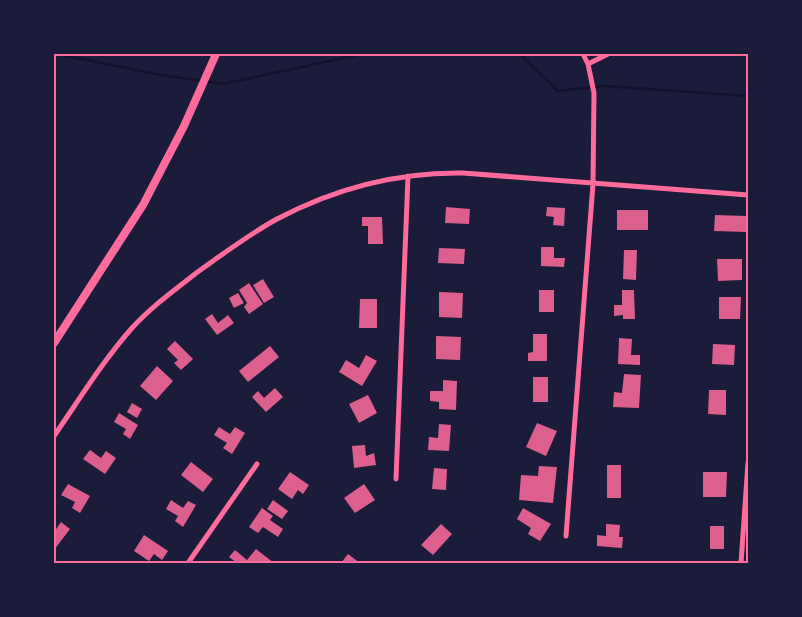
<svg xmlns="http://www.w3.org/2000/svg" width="802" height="617" viewBox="0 0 802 617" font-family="'Roboto Serif',serif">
  <rect width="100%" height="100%" fill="#1b1b3a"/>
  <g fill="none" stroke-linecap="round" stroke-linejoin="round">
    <path stroke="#12122b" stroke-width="2.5" d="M 58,54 L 162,75 L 223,84 L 362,54
      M 520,54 L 558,91 L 605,86 L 748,96"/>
  </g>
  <path fill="#dd5f8e" d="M 446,207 L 470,209 L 469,224 L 445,223 Z
    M 547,207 L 565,208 L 564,226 L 553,225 L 554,217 L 546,216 Z
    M 617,210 L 648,210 L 648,230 L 617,230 Z
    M 715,215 L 747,216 L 746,232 L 714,231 Z
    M 362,217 L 382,217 L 383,244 L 368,244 L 368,226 L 362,226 Z
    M 541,247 L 554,247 L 554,258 L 565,258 L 564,267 L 541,266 Z
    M 439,248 L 465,249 L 464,264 L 438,263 Z
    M 624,250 L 637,250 L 636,280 L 623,279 Z
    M 717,259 L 742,259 L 742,280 L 718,281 Z
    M 263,279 L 274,297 L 264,303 L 253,285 Z
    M 249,283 L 263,304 L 249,314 L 244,307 L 247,303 L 239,290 Z
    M 539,290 L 554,290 L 554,312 L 539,312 Z
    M 622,290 L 634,290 L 635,319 L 623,319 L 623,315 L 614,316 L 614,305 L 622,305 Z
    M 439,292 L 463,293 L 462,318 L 439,317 Z
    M 238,293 L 244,303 L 234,308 L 229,298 Z
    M 719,297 L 741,297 L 740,319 L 719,319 Z
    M 360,299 L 377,299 L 377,328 L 359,328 Z
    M 212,314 L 218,323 L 228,315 L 234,323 L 217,335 L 205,319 Z
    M 533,334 L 547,334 L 547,361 L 528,361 L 528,353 L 533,352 Z
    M 436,336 L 461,337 L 460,360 L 436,359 Z
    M 619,338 L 632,339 L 631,355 L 640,355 L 640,365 L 618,364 Z
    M 175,341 L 193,359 L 181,370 L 174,363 L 178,360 L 167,349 Z
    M 713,344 L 735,345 L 734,365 L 712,364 Z
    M 270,346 L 279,357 L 248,382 L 239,371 Z
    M 366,355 L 377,361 L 362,386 L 339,372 L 346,360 L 359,368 Z
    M 157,366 L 173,381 L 156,400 L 140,386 Z
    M 624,374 L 641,375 L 639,408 L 613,407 L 614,392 L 622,393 Z
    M 533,377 L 548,377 L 548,402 L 533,402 Z
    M 443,380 L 457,381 L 456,410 L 439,409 L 439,402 L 430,401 L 430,391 L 443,391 Z
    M 275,388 L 283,397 L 266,412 L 252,397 L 258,391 L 264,398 Z
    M 709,390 L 726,390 L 726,415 L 708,414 Z
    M 368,395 L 377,413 L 359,423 L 349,404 Z
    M 132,403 L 142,409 L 137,418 L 127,412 Z
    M 119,413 L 138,425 L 130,439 L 123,434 L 126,429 L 114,422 Z
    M 537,423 L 557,431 L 546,456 L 526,447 Z
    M 439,424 L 451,425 L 449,451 L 428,450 L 429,437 L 438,438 Z
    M 219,427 L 230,434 L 235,427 L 245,433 L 232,454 L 223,448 L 227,443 L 214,435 Z
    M 365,445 L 366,456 L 374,453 L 376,465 L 354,468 L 352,446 Z
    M 90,450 L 101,458 L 106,451 L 116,458 L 105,474 L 83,459 Z
    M 191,462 L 213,479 L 203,492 L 181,475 Z
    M 607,465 L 621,465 L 621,498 L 607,498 Z
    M 539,466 L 557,467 L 553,503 L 519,500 L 521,475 L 538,476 Z
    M 434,468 L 447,469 L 446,490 L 432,489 Z
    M 290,472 L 309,485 L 303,494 L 298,490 L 292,499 L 278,489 Z
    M 703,472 L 727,472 L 726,497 L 703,497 Z
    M 68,484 L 90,496 L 80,513 L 72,508 L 75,502 L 61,495 Z
    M 364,484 L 375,500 L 355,513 L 344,498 Z
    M 171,500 L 183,508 L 188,501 L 196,505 L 183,527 L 175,521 L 178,516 L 166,509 Z
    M 273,500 L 288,511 L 282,519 L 267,509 Z
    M 262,508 L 273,516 L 270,520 L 283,529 L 278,537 L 263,527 L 258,533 L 249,527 Z
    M 523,508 L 551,524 L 540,541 L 528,534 L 531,528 L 517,519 Z
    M 61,522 L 70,529 L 54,550 L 54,532 Z
    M 441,524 L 452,534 L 433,555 L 421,545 Z
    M 606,524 L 620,525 L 619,537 L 623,537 L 622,548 L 597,546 L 597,535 L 606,536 Z
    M 710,526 L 724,526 L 724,549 L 710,549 Z
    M 144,535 L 168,551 L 162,560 L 154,554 L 149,561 L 134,551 Z
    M 256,549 L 274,563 L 237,563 L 229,557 L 235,550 L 247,560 Z
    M 348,554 L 360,563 L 341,563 Z"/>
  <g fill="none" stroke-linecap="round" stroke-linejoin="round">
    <path stroke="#ff6b9d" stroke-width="5" d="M 588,64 L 608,54
      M 54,436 C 79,400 102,362 132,328 C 150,308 173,291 195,274 C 221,255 248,235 277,219 C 334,189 398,172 463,173 L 748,195
      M 396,479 L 408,176
      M 566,536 L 593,184 L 594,93 L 588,64 L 583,54
      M 188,563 L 257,464
      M 741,563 L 748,463"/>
    <path stroke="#ff6b9d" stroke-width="8" d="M 54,343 L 143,205 L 184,126 L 216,54"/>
  </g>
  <rect width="802" height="617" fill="none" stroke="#1b1b3a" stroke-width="110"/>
  <rect x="55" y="55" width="692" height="507" fill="none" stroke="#ff6b9d" stroke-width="2"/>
</svg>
